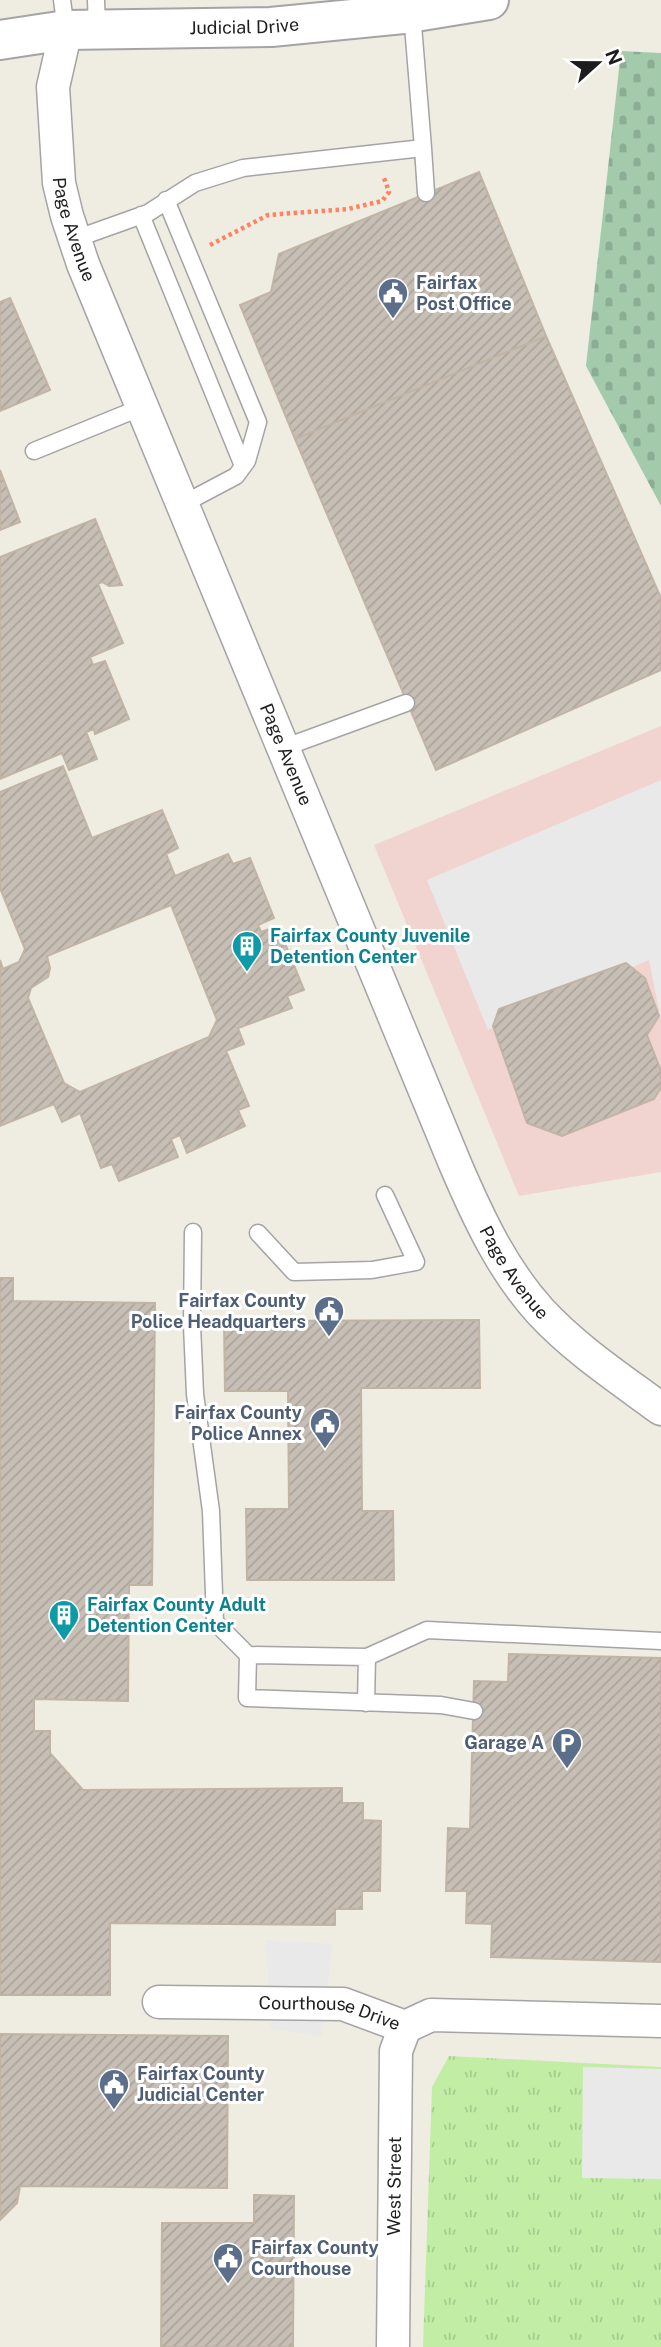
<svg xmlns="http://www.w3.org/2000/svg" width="661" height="2347" viewBox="0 0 661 2347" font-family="'Public Sans',sans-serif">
  <defs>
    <pattern id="grass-tufts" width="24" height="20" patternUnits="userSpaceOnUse" patternTransform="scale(1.75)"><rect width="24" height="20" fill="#c1eda4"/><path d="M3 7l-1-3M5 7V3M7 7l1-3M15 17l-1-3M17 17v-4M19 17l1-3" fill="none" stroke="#a5cb8d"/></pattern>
    <pattern id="cemetery-stones" width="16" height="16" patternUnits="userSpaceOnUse" patternTransform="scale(1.75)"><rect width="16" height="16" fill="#a2caab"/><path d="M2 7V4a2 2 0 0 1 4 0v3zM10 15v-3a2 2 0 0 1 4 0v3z" fill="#8bad93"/></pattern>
    <pattern id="building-hatch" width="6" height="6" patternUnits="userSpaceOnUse" patternTransform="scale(1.75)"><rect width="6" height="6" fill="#c7bfb5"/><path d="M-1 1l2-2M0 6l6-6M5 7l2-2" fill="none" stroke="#aaa49b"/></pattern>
  </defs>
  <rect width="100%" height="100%" fill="#efece2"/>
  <path fill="#f1d4d0" d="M 661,726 L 661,1172 L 519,1196 L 374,845 Z"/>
  <path fill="url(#grass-tufts)" d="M 449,2056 L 661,2067 L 661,2347 L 423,2347 L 432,2087 Z"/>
  <path fill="url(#cemetery-stones)" d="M 621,51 L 661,53 L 661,506 L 586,366 Z"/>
  <path fill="#e9e9e9" d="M 661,780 L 661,1020 L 649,960 L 488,1030 L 427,880 Z
    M 266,1940 L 333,1944 L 321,2036 L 271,2029 Z
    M 583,2067 L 661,2069 L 661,2179 L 582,2178 Z"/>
  <path fill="url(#building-hatch)" stroke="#c2b4a4" stroke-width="2" fill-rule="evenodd" d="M 479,172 L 546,336 L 295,439 L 240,305 L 271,292 L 279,254 Z
    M 10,298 L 50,390 L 0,411 L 0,302 Z
    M 546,336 L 661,598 L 661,670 L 436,770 L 295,439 Z
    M 0,470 L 20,522 L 0,530 Z
    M 95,519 L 122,585 L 109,586 L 102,582 L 98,584 L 123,643 L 90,657 L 93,665 L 105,661 L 129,719 L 95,734 L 94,729 L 86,732 L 97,759 L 69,770 L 62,753 L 0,779 L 0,557 Z
    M 63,766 L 92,838 L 162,810 L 178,848 L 166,854 L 175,876 L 228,854 L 233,864 L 250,858 L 274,918 L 258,925 L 261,932 L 278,926 L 304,990 L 287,996 L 292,1008 L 238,1028 L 244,1044 L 226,1051 L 249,1106 L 238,1110 L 245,1126 L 187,1153 L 180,1135 L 171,1139 L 178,1157 L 119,1181 L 112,1164 L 101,1168 L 80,1113 L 62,1122 L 54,1104 L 0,1126 L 0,960 L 3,969 L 19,962 L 25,949 L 0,888 L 0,792 ZM 171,905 L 217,1020 L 209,1037 L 80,1092 L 64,1083 L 28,998 L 31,988 L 48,977 L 50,968 L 47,956 Z
    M 626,963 L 645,978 L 659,1016 L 647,1035 L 661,1071 L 661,1088 L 654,1099 L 562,1136 L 527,1123 L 493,1026 L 499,1009 Z
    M 0,1278 L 13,1278 L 13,1301 L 155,1303 L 152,1585 L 129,1585 L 128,1701 L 34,1699 L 34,1731 L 50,1731 L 50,1753 L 83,1790 L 342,1788 L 342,1803 L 363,1803 L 363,1820 L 381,1821 L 380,1891 L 362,1891 L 362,1909 L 335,1909 L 335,1925 L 110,1923 L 110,1995 L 0,1995 Z
    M 479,1320 L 480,1388 L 361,1388 L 362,1511 L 393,1511 L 394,1580 L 247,1580 L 246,1509 L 289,1509 L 288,1391 L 225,1391 L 224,1321 Z
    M 509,1654 L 661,1658 L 661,1962 L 491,1957 L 492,1924 L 466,1923 L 467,1891 L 446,1891 L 448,1828 L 470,1829 L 474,1681 L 508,1682 Z
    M 0,2034 L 228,2036 L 227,2188 L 20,2186 L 17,2203 L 0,2220 Z
    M 254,2195 L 294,2196 L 293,2347 L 161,2347 L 162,2223 L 254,2223 Z"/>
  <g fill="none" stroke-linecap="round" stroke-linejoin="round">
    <g stroke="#a4a4a4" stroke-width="19">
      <path id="service" d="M 62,0 L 66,30
        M 96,0 L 97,29
        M 423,148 L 426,193
        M 166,200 L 258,422 L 247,461 L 236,476 L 183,504
        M 141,215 L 243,466
        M 75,239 L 148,213 L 195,183 L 243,168 L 423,148 L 412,13
        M 34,451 L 142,407
        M 283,748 L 406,703
        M 193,1232 L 192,1325 L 195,1394 L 211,1511 L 215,1622 L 248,1655 L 247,1698 L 441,1705 L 474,1711
        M 258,1233 L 294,1272 L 372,1270 L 416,1262 L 385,1195
        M 248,1655 L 367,1657 L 427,1630 L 661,1641
        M 366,1703 L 367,1657"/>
    </g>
    <g stroke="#a4a4a4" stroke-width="35">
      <g id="minor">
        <path id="s1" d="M 66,30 L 53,87 L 59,183 L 67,216 L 83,264 L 456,1166 C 478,1217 502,1269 540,1311 C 575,1349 619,1378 661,1409"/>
        <path id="s2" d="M 159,2002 L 343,2004 L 405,2027 L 431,2015 L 661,2021"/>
        <path id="s3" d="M 393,2347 L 396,2051 L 405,2027"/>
      </g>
    </g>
    <g stroke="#a4a4a4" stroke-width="42">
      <g id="tertiary">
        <path id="s4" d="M 0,40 L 66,30 L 271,27 L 403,14 L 489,0"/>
      </g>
    </g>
    <path stroke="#ff8263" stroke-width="4.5" stroke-dasharray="3.5 3.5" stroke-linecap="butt" d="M 210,245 L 268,215 L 348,209 L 382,201 L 389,192 L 384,178"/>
    <use href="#service" stroke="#fff" stroke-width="16"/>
    <use href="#minor" stroke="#fff" stroke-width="32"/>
    <use href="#tertiary" stroke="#fff" stroke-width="38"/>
  </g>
  <defs>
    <g id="civic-pin" transform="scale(1.575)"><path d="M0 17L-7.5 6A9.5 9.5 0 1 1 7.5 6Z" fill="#5c6f8a" stroke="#fff"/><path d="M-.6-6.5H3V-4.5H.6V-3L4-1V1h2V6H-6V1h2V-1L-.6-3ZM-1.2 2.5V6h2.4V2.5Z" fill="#fff"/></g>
    <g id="building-pin" transform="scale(1.575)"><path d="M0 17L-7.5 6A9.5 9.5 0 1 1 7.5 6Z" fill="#0f9aa8" stroke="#fff"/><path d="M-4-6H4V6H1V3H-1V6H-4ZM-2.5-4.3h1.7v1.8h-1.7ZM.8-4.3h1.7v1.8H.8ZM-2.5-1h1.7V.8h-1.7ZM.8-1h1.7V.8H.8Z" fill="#fff"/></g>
    <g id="parking-pin" transform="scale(1.575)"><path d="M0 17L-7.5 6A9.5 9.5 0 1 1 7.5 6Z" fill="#5c6f8a" stroke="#fff"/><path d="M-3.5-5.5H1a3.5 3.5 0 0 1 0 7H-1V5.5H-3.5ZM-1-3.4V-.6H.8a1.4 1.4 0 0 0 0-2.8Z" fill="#fff"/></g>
  </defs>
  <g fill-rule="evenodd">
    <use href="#civic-pin" x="393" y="293"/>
    <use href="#building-pin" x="247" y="946"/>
    <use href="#civic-pin" x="329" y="1311"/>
    <use href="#civic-pin" x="325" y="1423"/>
    <use href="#building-pin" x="64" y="1615"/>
    <use href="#parking-pin" x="567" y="1743"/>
    <use href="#civic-pin" x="114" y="2084"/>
    <use href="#civic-pin" x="228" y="2258"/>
  </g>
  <g text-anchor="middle" stroke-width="6" stroke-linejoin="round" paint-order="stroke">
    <g font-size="18" fill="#1d1d1d" stroke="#fff">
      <text dy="6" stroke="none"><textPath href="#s4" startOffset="245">Judicial Drive</textPath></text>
      <text dy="6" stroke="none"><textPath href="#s1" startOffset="203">Page Avenue</textPath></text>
      <text dy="6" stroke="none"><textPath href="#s1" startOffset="770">Page Avenue</textPath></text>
      <text dy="6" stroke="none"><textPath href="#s1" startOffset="1337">Page Avenue</textPath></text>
      <text dy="6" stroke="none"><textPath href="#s2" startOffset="172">Courthouse Drive</textPath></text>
      <text dy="6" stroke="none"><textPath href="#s3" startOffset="161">West Street</textPath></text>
    </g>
    <g font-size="18" font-weight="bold" fill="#4e5e75" stroke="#fff" text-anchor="start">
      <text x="416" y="289">Fairfax<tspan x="416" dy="21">Post Office</tspan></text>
      <text x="306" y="1307" text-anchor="end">Fairfax County<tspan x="306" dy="21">Police Headquarters</tspan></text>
      <text x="302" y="1419" text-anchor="end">Fairfax County<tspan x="302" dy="21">Police Annex</tspan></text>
      <text x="544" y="1749" text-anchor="end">Garage A</text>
      <text x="137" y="2080">Fairfax County<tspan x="137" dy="21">Judicial Center</tspan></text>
      <text x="251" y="2254">Fairfax County<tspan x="251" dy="21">Courthouse</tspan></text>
    </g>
    <g font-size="18" font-weight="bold" fill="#0d838f" stroke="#fff" text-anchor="start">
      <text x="270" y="942">Fairfax County Juvenile<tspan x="270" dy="21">Detention Center</tspan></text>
      <text x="87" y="1611">Fairfax County Adult<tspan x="87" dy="21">Detention Center</tspan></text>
    </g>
  </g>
  <g transform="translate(598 63) rotate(69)" stroke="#ffffff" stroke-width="5" paint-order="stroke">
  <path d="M0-5L12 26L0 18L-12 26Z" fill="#1d1d1d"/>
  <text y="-10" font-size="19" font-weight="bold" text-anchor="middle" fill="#1d1d1d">N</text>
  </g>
</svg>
